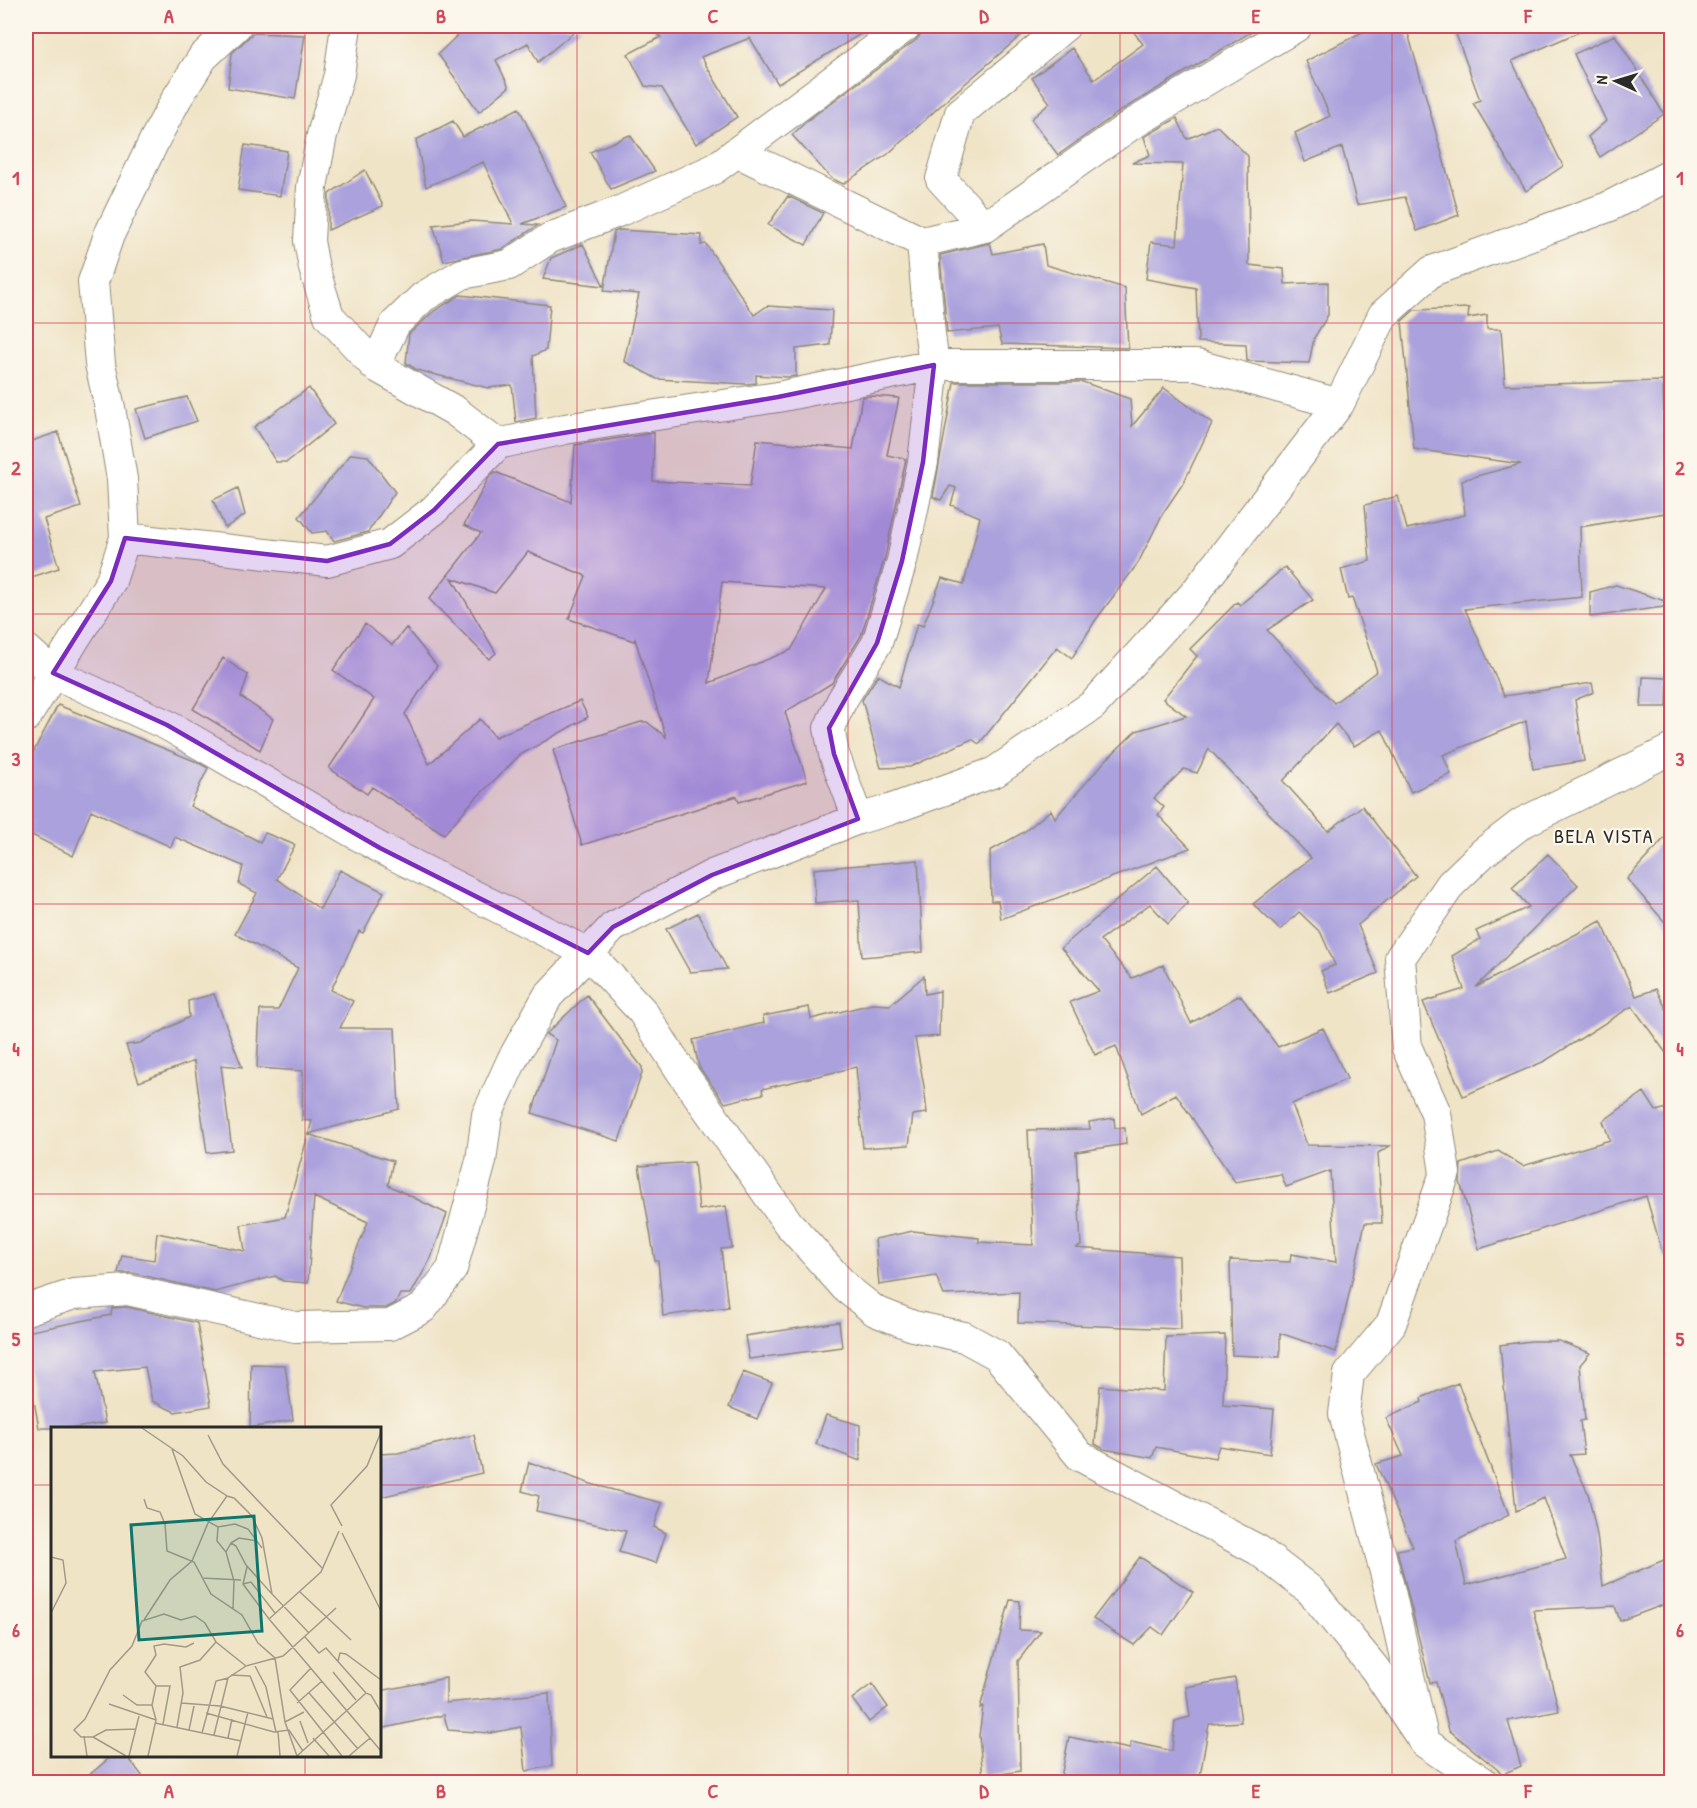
<svg xmlns="http://www.w3.org/2000/svg" width="1697" height="1808" viewBox="0 0 1697 1808" font-family="'Patrick Hand',sans-serif">
  <rect width="100%" height="100%" fill="#fbf7ec"/>
  <filter id="ink" filterUnits="userSpaceOnUse"><feTurbulence type="fractalNoise" baseFrequency=".0167" numOctaves="2"/><feDisplacementMap in="SourceGraphic" scale="12" xChannelSelector="R" yChannelSelector="G"/><feConvolveMatrix kernelMatrix="1 2 1 2 8 2 1 2 1" color-interpolation-filters="sRGB"/></filter>
  <filter id="wash" filterUnits="userSpaceOnUse"><feTurbulence type="fractalNoise" baseFrequency=".008" numOctaves="4" result="noise"/><feDisplacementMap in="SourceGraphic" scale="24" xChannelSelector="R" yChannelSelector="G"/><feGaussianBlur stdDeviation="1.35" result="paint"/><feColorMatrix in="noise" values="0 0 0 0 0 0 0 0 0 0 0 0 0 0 0 0 0 1.4 0 .05"/><feComposite in="paint" operator="in"/></filter>
  <g filter="url(#wash)">
    <rect width="100%" height="100%" fill="#f0e4c7"/>
    <g id="blocks">
      <path fill="#aaa1dd" fill-rule="evenodd" d="M 467,26 L 581,26 L 538,62 L 528,43 L 496,60 L 509,87 L 479,112 L 438,54 Z
        M 650,26 L 874,26 L 778,84 L 750,38 L 701,57 L 737,117 L 696,144 L 662,88 L 645,86 L 628,54 L 661,37 Z
        M 924,26 L 1032,26 L 952,95 L 888,154 L 843,184 L 831,178 L 792,135 L 808,120 L 916,40 L 922,33 Z
        M 1129,26 L 1261,26 L 1122,110 L 1058,155 L 1031,119 L 1050,103 L 1032,78 L 1072,48 L 1094,80 L 1143,44 Z
        M 1374,26 L 1406,26 L 1459,215 L 1417,231 L 1405,197 L 1357,205 L 1342,147 L 1305,162 L 1295,133 L 1330,116 L 1306,61 Z
        M 1453,26 L 1593,26 L 1512,61 L 1563,166 L 1526,191 L 1473,103 L 1480,100 Z
        M 253,33 L 305,35 L 295,99 L 228,88 L 232,53 Z
        M 1615,35 L 1664,114 L 1600,157 L 1588,137 L 1606,121 L 1574,54 Z
        M 519,108 L 566,207 L 522,224 L 538,225 L 502,249 L 444,261 L 433,225 L 471,221 L 513,224 L 483,162 L 426,187 L 416,140 L 453,121 L 463,137 Z
        M 1177,118 L 1187,139 L 1217,126 L 1248,156 L 1249,265 L 1284,269 L 1285,284 L 1328,282 L 1328,315 L 1314,338 L 1309,363 L 1248,361 L 1247,361 L 1246,344 L 1198,342 L 1196,288 L 1146,279 L 1151,242 L 1177,245 L 1183,164 L 1132,163 L 1150,155 L 1144,137 Z
        M 630,135 L 655,171 L 611,189 L 590,152 Z
        M 245,145 L 287,151 L 280,196 L 238,190 Z
        M 365,170 L 383,206 L 328,230 L 329,194 Z
        M 788,196 L 823,213 L 806,245 L 768,225 Z
        M 619,230 L 702,235 L 701,245 L 706,244 L 754,315 L 767,306 L 832,310 L 830,345 L 796,349 L 796,376 L 788,377 L 756,375 L 756,383 L 746,384 L 657,379 L 624,361 L 639,294 L 604,291 L 614,232 Z
        M 990,243 L 993,254 L 1043,244 L 1046,265 L 1125,288 L 1128,348 L 1002,344 L 998,328 L 947,333 L 940,255 Z
        M 583,244 L 604,286 L 543,279 L 551,258 Z
        M 460,295 L 550,305 L 546,350 L 533,356 L 536,418 L 516,422 L 512,385 L 488,388 L 417,370 L 406,363 L 409,334 L 434,311 Z
        M 1469,308 L 1468,318 L 1487,315 L 1487,329 L 1501,329 L 1505,385 L 1663,381 L 1664,419 L 1671,419 L 1671,512 L 1580,527 L 1582,597 L 1465,609 L 1504,696 L 1592,683 L 1594,692 L 1575,700 L 1584,761 L 1533,769 L 1526,721 L 1443,755 L 1451,774 L 1411,792 L 1382,730 L 1354,746 L 1336,724 L 1283,781 L 1328,831 L 1362,806 L 1416,876 L 1358,925 L 1378,973 L 1330,993 L 1321,971 L 1335,965 L 1321,933 L 1299,912 L 1280,930 L 1253,904 L 1311,858 L 1209,749 L 1197,773 L 1184,769 L 1154,798 L 1164,807 L 1158,815 L 1190,848 L 1001,919 L 998,901 L 991,901 L 990,851 L 1024,832 L 1051,810 L 1055,818 L 1106,760 L 1136,731 L 1186,716 L 1163,699 L 1197,656 L 1190,649 L 1237,602 L 1240,605 L 1285,567 L 1313,600 L 1267,630 L 1334,703 L 1377,671 L 1352,598 L 1348,599 L 1341,569 L 1370,561 L 1365,505 L 1398,496 L 1407,529 L 1465,515 L 1462,480 L 1521,464 L 1414,449 L 1402,321 L 1414,310 Z
        M 954,382 L 1083,382 L 1130,399 L 1132,426 L 1164,388 L 1212,423 L 1184,482 L 1163,513 L 1138,563 L 1095,621 L 1072,658 L 1057,647 L 979,744 L 972,739 L 910,767 L 881,768 L 862,700 L 878,675 L 899,687 L 917,624 L 923,626 L 942,578 L 964,584 L 980,517 L 951,505 L 956,488 L 950,486 L 941,500 L 933,497 Z
        M 309,388 L 334,424 L 287,462 L 276,462 L 254,427 Z
        M 871,396 L 899,398 L 887,455 L 906,459 L 885,557 L 861,636 L 832,683 L 785,712 L 807,781 L 739,802 L 737,796 L 582,845 L 553,750 L 641,722 L 647,722 L 666,737 L 635,639 L 634,641 L 569,619 L 586,576 L 528,552 L 495,593 L 452,578 L 496,653 L 489,659 L 429,599 L 481,533 L 464,525 L 488,479 L 495,472 L 571,502 L 575,445 L 654,433 L 653,481 L 750,486 L 757,440 L 853,449 L 862,397 ZM 722,582 L 826,589 L 791,650 L 709,683 Z
        M 187,397 L 197,421 L 145,438 L 136,409 Z
        M 58,432 L 81,507 L 44,519 L 59,568 L 26,579 L 26,443 Z
        M 351,454 L 368,456 L 395,492 L 368,532 L 334,541 L 327,531 L 312,533 L 299,517 Z
        M 238,488 L 245,515 L 225,528 L 213,500 Z
        M 1616,585 L 1671,603 L 1671,606 L 1590,617 L 1590,592 Z
        M 365,624 L 392,645 L 406,628 L 437,666 L 405,714 L 429,764 L 480,719 L 495,737 L 580,701 L 588,717 L 520,755 L 472,802 L 444,834 L 372,787 L 367,794 L 329,768 L 374,699 L 333,670 Z
        M 223,658 L 248,675 L 241,697 L 273,719 L 260,750 L 193,709 Z
        M 1643,677 L 1668,678 L 1667,707 L 1641,707 Z
        M 58,705 L 197,762 L 208,768 L 190,806 L 260,842 L 265,833 L 295,845 L 277,879 L 320,909 L 340,870 L 384,892 L 363,933 L 359,931 L 331,990 L 353,1001 L 340,1028 L 395,1028 L 399,1109 L 308,1134 L 393,1161 L 388,1185 L 447,1214 L 431,1258 L 411,1294 L 400,1294 L 396,1303 L 386,1308 L 363,1308 L 336,1301 L 368,1222 L 314,1197 L 308,1283 L 283,1281 L 275,1276 L 215,1292 L 132,1273 L 118,1273 L 122,1255 L 154,1260 L 157,1233 L 245,1251 L 241,1225 L 285,1217 L 312,1121 L 302,1120 L 303,1071 L 257,1068 L 260,1010 L 278,1010 L 298,968 L 235,934 L 257,893 L 239,884 L 243,866 L 175,837 L 171,847 L 91,810 L 73,856 L 26,832 L 26,766 Z
        M 1671,831 L 1671,929 L 1627,879 Z
        M 1548,854 L 1578,885 L 1476,987 L 1601,921 L 1636,996 L 1656,989 L 1667,1010 L 1671,1011 L 1671,1060 L 1632,1006 L 1545,1061 L 1463,1096 L 1423,1002 L 1464,989 L 1452,956 L 1480,939 L 1476,931 L 1529,907 L 1512,888 Z
        M 918,860 L 923,952 L 862,957 L 859,900 L 815,903 L 814,869 Z
        M 1157,866 L 1188,903 L 1168,924 L 1150,904 L 1100,940 L 1132,978 L 1163,965 L 1191,1023 L 1240,995 L 1278,1047 L 1323,1028 L 1347,1079 L 1292,1104 L 1307,1145 L 1390,1146 L 1378,1153 L 1382,1223 L 1365,1223 L 1336,1352 L 1280,1333 L 1280,1357 L 1232,1355 L 1230,1260 L 1290,1262 L 1291,1254 L 1336,1262 L 1330,1171 L 1286,1187 L 1281,1174 L 1235,1182 L 1176,1094 L 1141,1114 L 1116,1046 L 1095,1055 L 1070,1002 L 1099,991 L 1061,948 Z
        M 698,913 L 727,969 L 690,972 L 666,929 Z
        M 924,976 L 925,994 L 940,991 L 939,1036 L 915,1038 L 924,1086 L 927,1113 L 913,1115 L 909,1145 L 863,1148 L 856,1067 L 762,1089 L 763,1094 L 725,1103 L 699,1067 L 693,1040 L 764,1023 L 763,1016 L 809,1007 L 811,1019 L 872,1004 L 890,1005 Z
        M 214,994 L 242,1067 L 221,1065 L 232,1150 L 207,1153 L 194,1061 L 139,1082 L 126,1045 L 140,1043 L 189,1017 L 188,1001 Z
        M 587,995 L 642,1067 L 642,1073 L 619,1141 L 532,1113 L 556,1040 L 546,1034 Z
        M 1644,1092 L 1656,1111 L 1671,1107 L 1671,1257 L 1664,1258 L 1646,1196 L 1479,1249 L 1460,1182 L 1461,1164 L 1498,1151 L 1523,1166 L 1610,1140 L 1603,1121 Z
        M 1114,1118 L 1115,1128 L 1125,1128 L 1126,1144 L 1076,1152 L 1081,1246 L 1076,1248 L 1179,1256 L 1181,1329 L 1018,1323 L 1019,1292 L 944,1295 L 936,1276 L 879,1285 L 875,1239 L 913,1231 L 979,1238 L 979,1242 L 1033,1245 L 1028,1130 L 1090,1129 L 1089,1122 Z
        M 694,1162 L 699,1210 L 726,1206 L 732,1248 L 721,1249 L 728,1307 L 663,1316 L 658,1261 L 655,1261 L 639,1166 Z
        M 127,1307 L 197,1323 L 211,1406 L 175,1412 L 152,1401 L 145,1367 L 95,1372 L 105,1423 L 75,1428 L 39,1428 L 26,1359 L 26,1332 L 111,1315 L 112,1308 Z
        M 839,1322 L 842,1347 L 749,1359 L 745,1336 Z
        M 1225,1335 L 1223,1405 L 1274,1409 L 1270,1454 L 1219,1446 L 1215,1458 L 1156,1447 L 1152,1458 L 1104,1449 L 1095,1444 L 1100,1386 L 1164,1391 L 1166,1337 Z
        M 1531,1341 L 1559,1341 L 1590,1353 L 1580,1365 L 1585,1420 L 1580,1421 L 1584,1454 L 1570,1455 L 1588,1493 L 1597,1535 L 1603,1586 L 1671,1557 L 1671,1602 L 1620,1621 L 1615,1606 L 1533,1610 L 1559,1711 L 1508,1721 L 1521,1766 L 1503,1774 L 1449,1730 L 1436,1682 L 1430,1683 L 1397,1550 L 1413,1547 L 1376,1464 L 1403,1456 L 1386,1418 L 1422,1402 L 1421,1398 L 1458,1383 L 1509,1515 L 1456,1541 L 1466,1585 L 1566,1559 L 1544,1498 L 1516,1511 L 1500,1345 Z
        M 251,1364 L 285,1365 L 293,1420 L 250,1428 Z
        M 743,1372 L 772,1383 L 757,1419 L 729,1407 Z
        M 826,1415 L 860,1425 L 860,1461 L 816,1444 Z
        M 474,1435 L 482,1473 L 380,1497 L 380,1454 L 398,1453 Z
        M 529,1462 L 591,1484 L 662,1503 L 654,1527 L 666,1533 L 656,1563 L 619,1552 L 626,1531 L 536,1511 L 539,1496 L 522,1491 Z
        M 1140,1557 L 1193,1592 L 1163,1635 L 1152,1627 L 1134,1645 L 1093,1619 Z
        M 1010,1600 L 1020,1601 L 1019,1630 L 1041,1631 L 1018,1661 L 1020,1771 L 983,1777 L 979,1736 L 983,1706 L 980,1708 Z
        M 446,1678 L 446,1703 L 549,1693 L 552,1766 L 526,1771 L 521,1727 L 490,1733 L 448,1730 L 444,1715 L 380,1729 L 380,1691 Z
        M 1235,1678 L 1241,1722 L 1209,1724 L 1199,1782 L 1060,1782 L 1069,1737 L 1130,1749 L 1131,1742 L 1172,1751 L 1175,1721 L 1190,1717 L 1186,1687 Z
        M 872,1684 L 888,1707 L 869,1722 L 852,1699 Z
        M 113,1755 L 126,1755 L 147,1782 L 81,1782 Z"/>
    </g>
  </g>
  <g filter="url(#ink)">
    <use href="#blocks" fill-opacity="0" stroke="#8e8879" stroke-width="1.5"/>
    <g fill="none" stroke-linecap="round" stroke-linejoin="round">
      <g stroke="#8e8879" stroke-width="32">
        <path id="minor" d="M 346,26 L 339,75 L 322,135 L 312,187 L 309,241 L 314,268 L 329,316 L 375,366
          M 737,152 L 922,242 L 985,227 L 1131,125 L 1297,26
          M 985,227 L 941,179 L 960,113 L 1065,26
          M 498,444 L 455,411 L 375,366 L 395,324 L 423,297 L 462,274 L 509,265 L 550,238 L 620,211 L 714,169 L 906,26
          M 125,538 L 327,561 L 390,544 L 434,510 L 498,444 L 565,429 L 623,420 L 778,397 L 934,365 L 1197,365 L 1339,404
          M 26,649 L 53,673 L 167,725 L 380,848 L 588,953 L 642,1011 L 681,1071 L 788,1223 L 846,1288 L 875,1311 L 913,1326 L 964,1337 L 997,1355 L 1080,1456 L 1258,1550 L 1310,1590 L 1375,1669 L 1424,1742
          M 26,717 L 111,581 L 125,538 L 122,479 L 110,408 L 100,364 L 93,282 L 109,235 L 156,137 L 177,98 L 203,57 L 236,26
          M 858,819 L 834,754 L 829,728 L 842,700 L 877,643 L 902,561 L 923,462 L 934,365 L 930,335 L 922,242
          M 26,1310 L 74,1294 L 128,1290 L 295,1327 L 390,1325 L 423,1308 L 452,1269 L 481,1161 L 487,1115 L 512,1060 L 548,996 L 613,927 L 712,875 L 858,819 L 889,810 L 995,772 L 1093,705 L 1195,593 L 1339,404 L 1383,315 L 1432,271 L 1608,207 L 1672,174
          M 1483,1782 L 1424,1742 L 1390,1591 L 1344,1414 L 1349,1374 L 1391,1324 L 1445,1173 L 1436,1113 L 1407,1048 L 1400,958 L 1451,884 L 1483,853 L 1522,823 L 1672,749"/>
      </g>
      <use href="#minor" stroke="#fff" stroke-width="30"/>
    </g>
  </g>
  <path fill="#7b2cbf" fill-opacity="0.2" stroke="#7b2cbf" stroke-width="4.5" stroke-linejoin="round" d="M 934,365 L 923,462 L 902,561 L 877,643 L 829,728 L 834,754 L 858,819 L 712,875 L 613,927 L 588,953 L 380,848 L 167,725 L 53,673 L 111,581 L 125,538 L 327,561 L 390,544 L 434,510 L 498,444 L 778,397 Z"/>
  <path fill="none" stroke="#d1495b" stroke-width="1.5" stroke-opacity="0.55" d="M 305,26 L 305,1428M 577,26 L 577,1782M 848,26 L 848,1782M 1120,26 L 1120,1782M 1392,26 L 1392,1782M 26,323 L 1672,323M 26,614 L 1672,614M 26,904 L 1672,904M 26,1194 L 1672,1194M 26,1485 L 52,1485M 380,1485 L 1672,1485M 305,1756 L 305,1782"/>
  <g text-anchor="middle" stroke-width="4.5" stroke-linejoin="round" paint-order="stroke">
    <g font-size="20" letter-spacing="1.5" fill="#2b2b2b" stroke="#fbf7ec">
      <text x="1604" y="843">BELA VISTA</text>
    </g>
  </g>
  <g transform="translate(51 1427)">
    <rect width="330" height="330" fill="#f0e4c7"/>
    <path fill="none" stroke="#a19a89" stroke-width="1.5" d="M 91,1 L 132,29 L 155,55 L 176,69 L 157,96 L 141,134 L 119,153 L 93,193M 157,8 L 172,37 L 272,142M 121,22 L 144,87 L 167,100 L 184,97 L 197,102 L 211,121M 176,69 L 183,71 L 201,89 L 211,111 L 221,167 L 258,206M 93,72 L 96,81 L 109,85 L 114,97 L 116,124 L 143,135 L 160,167 L 191,188 L 207,216 L 224,231 L 234,295 L 246,329M 291,99 L 280,78 L 316,39 L 330,5M 167,100 L 166,114 L 175,125 L 183,154 L 182,182M 291,106 L 330,184M 180,116 L 188,111 L 206,114M 175,125 L 180,116 L 185,119 L 195,138 L 221,167M 0,130 L 12,133 L 15,156 L 0,186M 196,140 L 192,157 L 218,192 L 330,324M 151,151 L 190,153M 192,157 L 200,155 L 224,186M 249,165 L 300,213M 218,192 L 270,145 L 288,104M 254,210 L 268,226 L 275,221 L 315,266M 287,234 L 289,226 L 295,227 L 330,253M 204,239 L 215,260 L 225,305M 260,241 L 239,263 L 291,329M 282,245 L 305,273M 180,248 L 199,249 L 216,290M 105,259 L 119,259 L 112,297M 258,266 L 307,322M 72,268 L 86,278 L 101,278M 130,276 L 169,279 L 222,292M 246,276 L 271,254M 58,277 L 105,293 L 97,329M 155,286 L 223,305 L 238,303 L 252,324M 105,293 L 101,278 L 105,259 L 94,245 L 105,228 L 103,219 L 113,217 L 135,220 L 143,216M 249,294 L 257,316M 234,295 L 253,285M 104,296 L 190,314M 126,300 L 132,266 L 129,240 L 149,233 L 165,215M 85,302 L 55,303 L 42,310 L 30,310 L 23,303 L 34,292 L 59,243 L 81,219 L 91,194 L 113,187 L 130,193 L 144,189 L 154,196 L 165,215 L 195,239 L 232,229 L 285,181M 138,303 L 143,279M 227,305 L 229,329M 151,306 L 165,254 L 177,251M 163,308 L 177,251 L 195,239M 33,309 L 36,329M 42,310 L 75,329M 177,311 L 181,292M 262,311 L 278,329M 78,329 L 88,289M 186,329 L 197,285M 246,329 L 315,266 L 320,268 L 330,285M 298,329 L 319,311"/>
    <path fill="#0f766e" fill-opacity="0.15" stroke="#0f766e" stroke-width="3" d="M 203,89 L 211,204 L 88,213 L 80,98 Z"/>
    <rect width="330" height="330" fill="none" stroke="#2b2b2b" stroke-width="3"/>
  </g>
  <rect width="1697" height="1808" fill="none" stroke="#fbf7ec" stroke-width="66"/>
  <g transform="translate(1616 81) rotate(274)" stroke="#fbf7ec" stroke-width="4.5" paint-order="stroke">
  <path d="M0-4.5L10 22L0 15L-10 22Z" fill="#2b2b2b"/>
  <text y="-9" font-size="16" font-weight="bold" text-anchor="middle" fill="#2b2b2b">N</text>
  </g>
  <rect x="33" y="33" width="1631" height="1742" fill="none" stroke="#d1495b" stroke-width="2"/>
  <g font-size="20" text-anchor="middle" font-weight="bold" fill="#d1495b">
    <text x="169" y="23">A</text>
    <text x="441" y="23">B</text>
    <text x="713" y="23">C</text>
    <text x="984" y="23">D</text>
    <text x="1256" y="23">E</text>
    <text x="1528" y="23">F</text>
    <text x="16" y="185">1</text>
    <text x="1680" y="185">1</text>
    <text x="16" y="475">2</text>
    <text x="1680" y="475">2</text>
    <text x="16" y="766">3</text>
    <text x="1680" y="766">3</text>
    <text x="16" y="1056">4</text>
    <text x="1680" y="1056">4</text>
    <text x="16" y="1346">5</text>
    <text x="1680" y="1346">5</text>
    <text x="16" y="1637">6</text>
    <text x="1680" y="1637">6</text>
    <text x="169" y="1798">A</text>
    <text x="441" y="1798">B</text>
    <text x="713" y="1798">C</text>
    <text x="984" y="1798">D</text>
    <text x="1256" y="1798">E</text>
    <text x="1528" y="1798">F</text>
  </g>
</svg>
